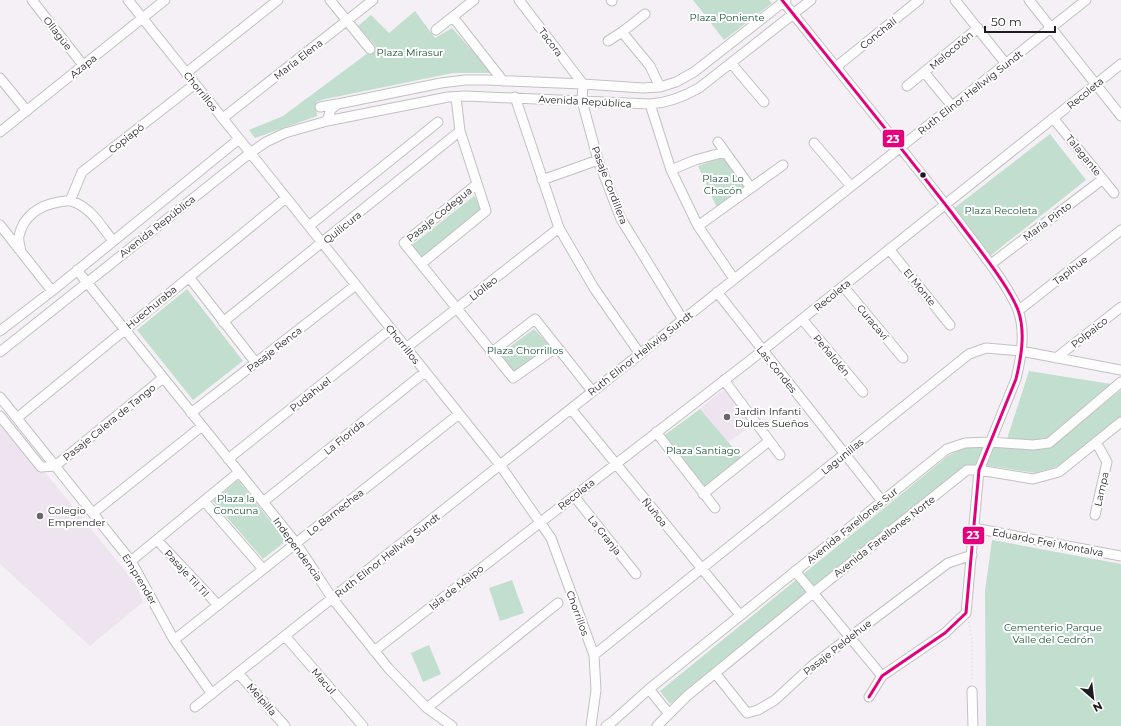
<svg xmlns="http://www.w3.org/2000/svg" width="1121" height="726" viewBox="0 0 1121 726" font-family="Montserrat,sans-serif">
  <rect width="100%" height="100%" fill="#f5f0f5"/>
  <path fill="#eee4f0" d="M 724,389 L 753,425 L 728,442 L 700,409 Z
    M 0,417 L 135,583 L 143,602 L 90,646 L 0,564 Z"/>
  <path fill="#c1dece" d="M 693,0 L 769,0 L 772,3 L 724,40 Z
    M 415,11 L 435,38 L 452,28 L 492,73 L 453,73 L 325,99 L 316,102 L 317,116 L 255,138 L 249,130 L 283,116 L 376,47 L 358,26 L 371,15 L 389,33 Z
    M 1050,134 L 1086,180 L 990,256 L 953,209 Z
    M 723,157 L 745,188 L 717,208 L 698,166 Z
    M 474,196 L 483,210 L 422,257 L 412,245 Z
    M 187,289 L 243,361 L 193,400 L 137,330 Z
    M 534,329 L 550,346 L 514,372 L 499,355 Z
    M 1029,371 L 1111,384 L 1048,438 L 1032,440 L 1007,439 Z
    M 1121,390 L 1121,417 L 1058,466 L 1036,473 L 983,465 L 967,468 L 670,704 L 660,691 L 948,456 L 965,447 L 1033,449 L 1050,445 Z
    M 700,409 L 741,457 L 705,488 L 662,437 Z
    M 238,480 L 286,541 L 263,559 L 213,501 Z
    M 992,540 L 1121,564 L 1121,726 L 986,726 L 985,591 Z
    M 512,580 L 524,613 L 500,621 L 489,588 Z
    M 429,645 L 441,674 L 423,682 L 411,653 Z"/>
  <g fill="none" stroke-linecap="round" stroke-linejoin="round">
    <g stroke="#c3c0c4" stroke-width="11">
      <path id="minor" d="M 32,0 L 83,65
        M 128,0 L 500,465 L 551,538 L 594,655 L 596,690 L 591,726
        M 330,0 L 370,49
        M 519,0 L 583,84
        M 611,0 L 612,1
        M 782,0 C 839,71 896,141 952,213 C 969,236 987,258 1002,281 C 1008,290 1014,300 1018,310 C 1026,332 1021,358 1016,379 L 979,470 L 966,613 L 945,633 L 882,676 L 869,697
        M 955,0 L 1006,64
        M 1029,0 L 1121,116
        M 645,14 L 622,32 L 650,66 L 660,87
        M 453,17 L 503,81
        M 436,30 L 474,0
        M 608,41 L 622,32
        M 731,63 L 764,102
        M 836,67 L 919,0
        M 924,72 L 952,106
        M 186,73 L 278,0
        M 0,78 L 27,111
        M 583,84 L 582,101 L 598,160 L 621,219 L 683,320
        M 907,86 L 978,28
        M 515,97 L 559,228 L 594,288 L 640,354
        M 650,104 L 671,170 L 698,226 L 734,279
        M 320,107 L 337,104
        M 223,118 L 373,0
        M 1053,118 L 1114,193
        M 327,121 L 331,109 L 338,104 L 441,83 L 465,80 L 487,80 L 583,84 L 643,88 L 660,87 L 676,82 L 694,72 L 786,0
        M 0,132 L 165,0
        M 718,142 L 751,188
        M 814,143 L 851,186
        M 671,170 L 695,160 L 725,152
        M 542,180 L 598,160
        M 477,184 L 404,243 L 513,378 L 557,347
        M 70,201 L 82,172 L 195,84
        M 0,225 L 52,291
        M 309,226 L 438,122
        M 698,226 L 783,165
        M 889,249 L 950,325
        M 21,251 C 20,247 18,240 19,236 C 23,216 40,205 59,202 C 62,202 67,200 71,201 C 91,207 101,226 113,241
        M 421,264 L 486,211 L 460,131 L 456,97
        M 991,264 L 1103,179
        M 77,270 L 296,543 L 332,598 L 389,669 L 427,708 L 452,726
        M 189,277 L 256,363
        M 843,286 L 903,358
        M 717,292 L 882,501
        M 1018,311 L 1121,230
        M 802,319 L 863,392
        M 223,322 L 460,131
        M 0,331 L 52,291 L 239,139
        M 406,348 L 559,228
        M 0,352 L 250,153 L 266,142 L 285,133 L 327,121 L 448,97 L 465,96 L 650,104 C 668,103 683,97 699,88 L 811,0
        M 492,352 L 535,319 L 592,391
        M 1056,358 L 1121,307
        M 724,380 L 780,455
        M 0,397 L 131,561 L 174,640 L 212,694
        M 571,409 L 740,615
        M 191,413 L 356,285
        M 0,416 L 41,467 L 55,466
        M 17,418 L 286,198
        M 656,432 L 715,508
        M 228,459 L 391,329
        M 55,466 L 163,378
        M 703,494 L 769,441
        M 574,496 L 636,574
        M 204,501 L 263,569
        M 263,502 L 425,372
        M 93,513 L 202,426
        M 1095,515 L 1107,462 L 1096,442
        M 974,528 L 1121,556
        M 157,540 L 218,605
        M 131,561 L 239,472
        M 795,571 L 882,676
        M 285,636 L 363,726
        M 174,640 L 459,414
        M 374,651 L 762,351 L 1121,64
        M 594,655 L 969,354 L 986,348 L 1021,351 L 1121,370
        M 238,673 L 285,726
        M 715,673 L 747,713 L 758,710 L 775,700 L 814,664 L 948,563 L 972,555
        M 649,689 L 669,714
        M 972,691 L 973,726
        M 195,707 L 1086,0
        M 427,708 L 558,603
        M 606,726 L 612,722 L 649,689 L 947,449 L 965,443 L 990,442 L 1033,445 L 1049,443 L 1121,382
        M 657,726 L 687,696 L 813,593 L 967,470 L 979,470 L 1033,479 L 1059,472 L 1121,422"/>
    </g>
    <path stroke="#dbd9db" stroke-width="1.5" stroke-dasharray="1 3" stroke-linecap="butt" d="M 969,622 L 972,640 L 972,682"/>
    <use href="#minor" stroke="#fefdfe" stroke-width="9"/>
    <g stroke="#fff" stroke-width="6">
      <path id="bus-1" d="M 782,0 C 839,71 896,141 952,213 C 969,236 987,258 1002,281 C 1008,290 1014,300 1018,310 C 1026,332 1021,358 1016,379 L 979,470 L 966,613 L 945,633 L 882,676 L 869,697"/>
    </g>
    <use href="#bus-1" stroke="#e5007d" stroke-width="3"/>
  </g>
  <circle fill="#1e1c1f" stroke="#fff" stroke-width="1.5" cx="923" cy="175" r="3.5"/>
  <g fill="#69666a" stroke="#fff" stroke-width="1.5">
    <circle cx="727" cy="417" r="4"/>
    <circle cx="40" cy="516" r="4"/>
  </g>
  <g text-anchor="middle" stroke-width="4" stroke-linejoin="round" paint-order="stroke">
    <g font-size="10" fill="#1b5539" stroke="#fff">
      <text x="727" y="21">Plaza Poniente</text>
      <text x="410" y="56">Plaza Mirasur</text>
      <text x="723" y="182">Plaza Lo<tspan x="723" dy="12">Chacón</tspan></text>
      <text x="1001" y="214">Plaza Recoleta</text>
      <text x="525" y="354">Plaza Chorrillos</text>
      <text x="703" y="454">Plaza Santiago</text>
      <text x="236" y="502">Plaza la<tspan x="236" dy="12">Concuna</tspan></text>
      <text x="1053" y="631">Cementerio Parque<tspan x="1053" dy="12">Valle del Cedrón</tspan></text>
    </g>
    <g font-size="10" fill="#1e1c1f" stroke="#fff">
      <text transform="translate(58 33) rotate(52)" y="4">Ollagüe</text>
      <text transform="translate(878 33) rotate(-39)" y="4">Conchalí</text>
      <text transform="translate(551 42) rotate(53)" y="4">Tacora</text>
      <text transform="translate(951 50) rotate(-40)" y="4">Melocotón</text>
      <text transform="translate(298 59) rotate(-38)" y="4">María Elena</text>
      <text transform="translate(83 66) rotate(-39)" y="4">Azapa</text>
      <text transform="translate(201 91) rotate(51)" y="4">Chorrillos</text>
      <text transform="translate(970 92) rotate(-38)" y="4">Ruth Elinor Hellwig Sundt</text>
      <text transform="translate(1085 93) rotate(-39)" y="4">Recoleta</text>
      <text transform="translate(585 101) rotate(3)" y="4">Avenida República</text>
      <text transform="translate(126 138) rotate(-38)" y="4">Copiapó</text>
      <text transform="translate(1084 155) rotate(51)" y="4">Talagante</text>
      <text transform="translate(610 185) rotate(69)" y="4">Pasaje Cordillera</text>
      <text transform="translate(439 214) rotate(-39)" y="4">Pasaje Codegua</text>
      <text transform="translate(1047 221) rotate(-37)" y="4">María Pinto</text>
      <text transform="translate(157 226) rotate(-38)" y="4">Avenida República</text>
      <text transform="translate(342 227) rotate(-39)" y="4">Quilicura</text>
      <text transform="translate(1070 270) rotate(-38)" y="4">Tapihue</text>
      <text transform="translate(920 287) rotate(51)" y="4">El Monte</text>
      <text transform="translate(483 288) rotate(-38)" y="4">Llolleo</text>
      <text transform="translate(832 295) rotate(-39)" y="4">Recoleta</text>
      <text transform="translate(151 307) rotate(-39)" y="4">Huechuraba</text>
      <text transform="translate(873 322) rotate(50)" y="4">Curacaví</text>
      <text transform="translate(1089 332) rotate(-38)" y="4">Polpaico</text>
      <text transform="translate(403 344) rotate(51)" y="4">Chorrillos</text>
      <text transform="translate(274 349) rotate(-38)" y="4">Pasaje Renca</text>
      <text transform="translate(640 353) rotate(-38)" y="4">Ruth Elinor Hellwig Sundt</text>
      <text transform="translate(832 355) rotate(50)" y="4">Peñalolén</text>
      <text transform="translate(777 369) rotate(51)" y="4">Las Condes</text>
      <text transform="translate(310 394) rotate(-38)" y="4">Pudahuel</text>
      <text transform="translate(109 422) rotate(-39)" y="4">Pasaje Calera de Tango</text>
      <text transform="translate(344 437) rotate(-39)" y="4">La Florida</text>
      <text transform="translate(842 456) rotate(-39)" y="4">Lagunillas</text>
      <text transform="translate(1101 489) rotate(-77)" y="4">Lampa</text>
      <text transform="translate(576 494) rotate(-38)" y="4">Recoleta</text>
      <text transform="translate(335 512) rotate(-38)" y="4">Lo Barnechea</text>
      <text transform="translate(655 512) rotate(51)" y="4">Ñuñoa</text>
      <text transform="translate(852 525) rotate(-39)" y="4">Avenida Farellones Sur</text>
      <text transform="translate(605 535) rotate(52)" y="4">La Granja</text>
      <text transform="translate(884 536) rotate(-38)" y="4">Avenida Farellones Norte</text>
      <text transform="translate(1048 542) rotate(11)" y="4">Eduardo Frei Montalva</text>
      <text transform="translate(298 549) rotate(54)" y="4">Independencia</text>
      <text transform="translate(387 555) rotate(-38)" y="4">Ruth Elinor Hellwig Sundt</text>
      <text transform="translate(187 573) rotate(47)" y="4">Pasaje Til Til</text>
      <text transform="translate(140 579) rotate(59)" y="4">Emprender</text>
      <text transform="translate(456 587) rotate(-38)" y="4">Isla de Maipo</text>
      <text transform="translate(578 613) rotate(70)" y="4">Chorrillos</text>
      <text transform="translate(837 647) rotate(-38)" y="4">Pasaje Peldehue</text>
      <text transform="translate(324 681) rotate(49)" y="4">Macul</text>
      <text transform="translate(262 699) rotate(49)" y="4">Melpilla</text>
    </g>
    <g font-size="10" fill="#1e1c1f" stroke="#fff" text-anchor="start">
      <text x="735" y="415">Jardin Infanti<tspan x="735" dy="12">Dulces Sueños</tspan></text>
      <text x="48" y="514">Colegio<tspan x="48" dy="12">Emprender</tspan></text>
    </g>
  </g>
  <g stroke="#fff" stroke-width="1.5">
    <rect x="882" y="129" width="23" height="19" rx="4" fill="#e5007d"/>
    <rect x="962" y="526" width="23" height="19" rx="4" fill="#e5007d"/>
  </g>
  <g font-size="11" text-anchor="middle" font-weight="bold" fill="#fff">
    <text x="893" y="143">23</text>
    <text x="973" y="539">23</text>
  </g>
  <g transform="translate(1093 698) rotate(152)" stroke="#ffffff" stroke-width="3" paint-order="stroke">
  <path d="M0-3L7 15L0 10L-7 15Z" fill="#1e1c1f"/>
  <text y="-6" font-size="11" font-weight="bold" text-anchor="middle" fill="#1e1c1f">N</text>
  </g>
  <path d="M985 26v6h70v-6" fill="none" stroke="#1e1c1f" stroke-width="2"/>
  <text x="991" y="26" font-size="12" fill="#1e1c1f" stroke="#ffffff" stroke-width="3" paint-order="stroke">50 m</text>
</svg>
